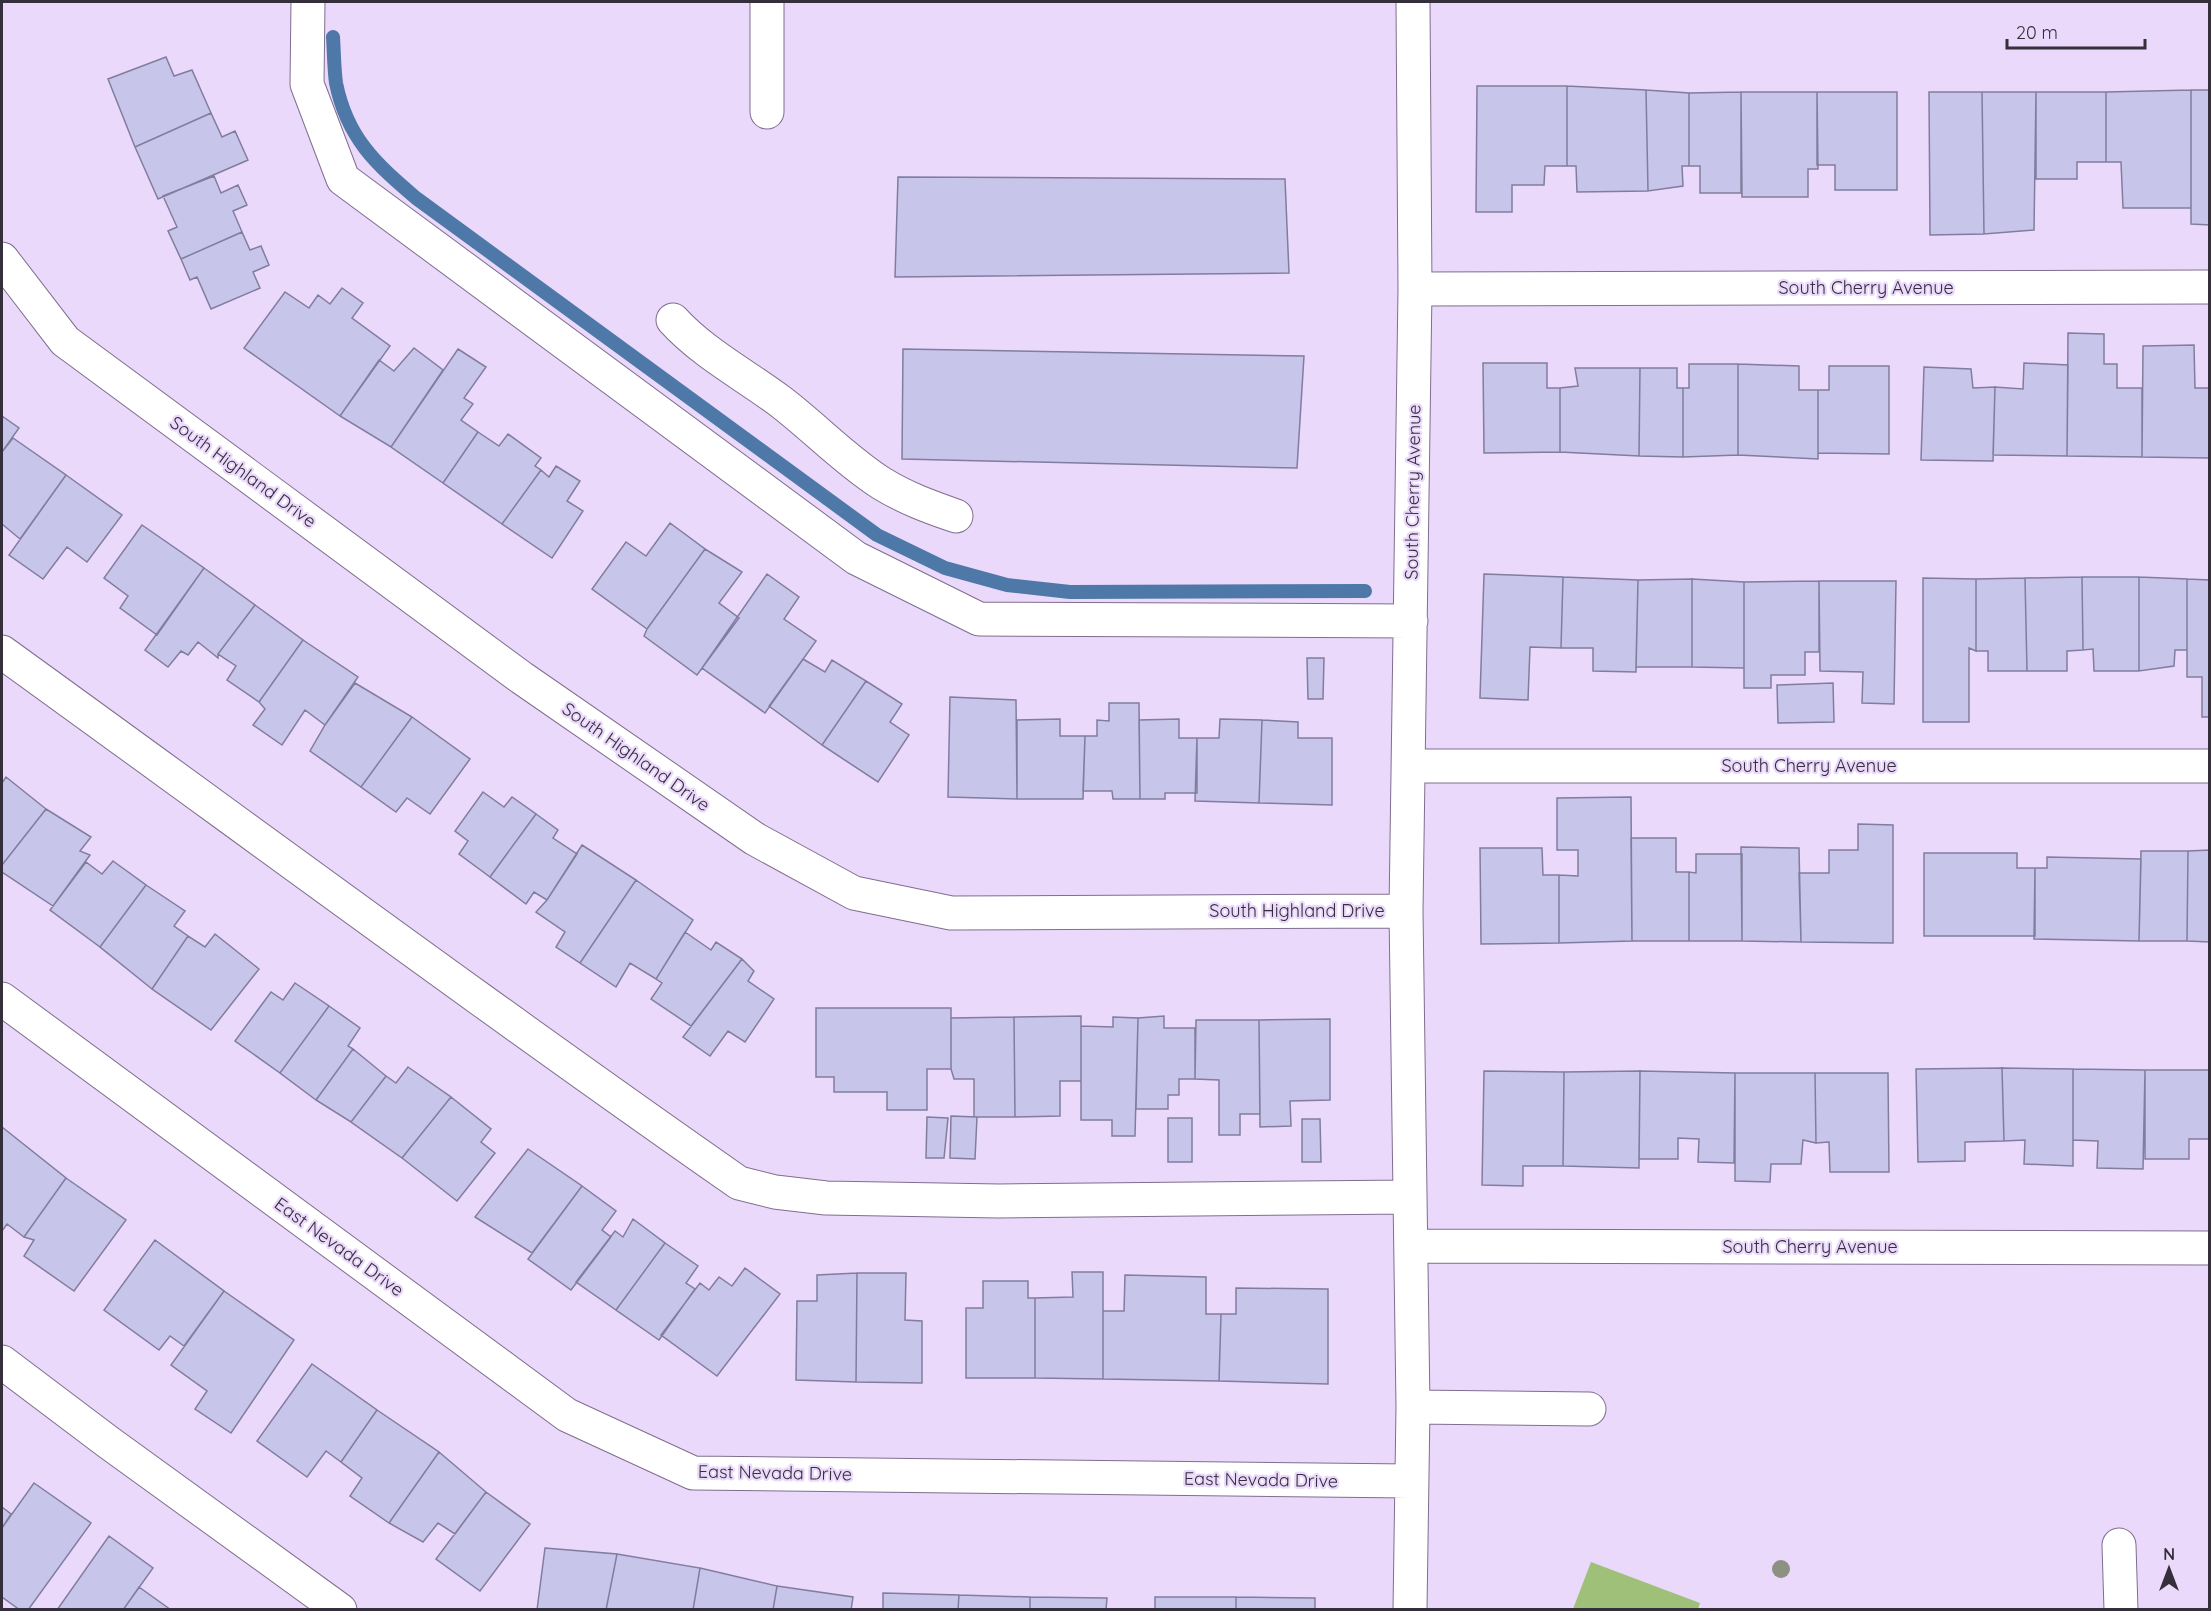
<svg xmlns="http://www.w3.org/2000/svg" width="2211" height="1611" viewBox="0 0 2211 1611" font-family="Quicksand,sans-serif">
  <rect width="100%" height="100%" fill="#ebd9fc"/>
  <path fill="#9fc079" d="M 1591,1562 L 1700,1603 L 1698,1609 L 1573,1609 Z"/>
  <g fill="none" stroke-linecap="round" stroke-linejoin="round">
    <path stroke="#4e78a8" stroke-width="14" d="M 333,37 C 334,52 334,68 336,83 C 347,138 376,164 416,198 L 877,535 L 945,568 L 1007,585 L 1070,592 L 1365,591"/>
  </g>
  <path fill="#c8c5ea" stroke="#807d9f" stroke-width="1.5" d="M 166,57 L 174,76 L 192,70 L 211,113 L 135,147 L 108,79 Z
    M 1477,86 L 1567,86 L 1567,166 L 1545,166 L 1544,185 L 1512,185 L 1512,212 L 1476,212 Z
    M 1567,86 L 1646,90 L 1648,191 L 1577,192 L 1576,166 L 1567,166 Z
    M 1646,90 L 1689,93 L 1689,166 L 1682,166 L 1683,186 L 1648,191 Z
    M 2191,90 L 2210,90 L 2210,225 L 2191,224 Z
    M 2191,90 L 2191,208 L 2123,208 L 2121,162 L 2106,162 L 2106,92 Z
    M 1741,92 L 1817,92 L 1818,169 L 1808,169 L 1808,197 L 1742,197 Z
    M 1741,92 L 1741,193 L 1700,193 L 1700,166 L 1689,166 L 1689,93 Z
    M 1817,92 L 1897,92 L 1897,190 L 1835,190 L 1835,165 L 1817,165 Z
    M 1929,92 L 1982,92 L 1984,234 L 1930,235 Z
    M 1982,92 L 2036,92 L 2034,230 L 1984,234 Z
    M 2036,92 L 2106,92 L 2106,162 L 2077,162 L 2077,179 L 2036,179 Z
    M 211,113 L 222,137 L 235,131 L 248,160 L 158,199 L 135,147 Z
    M 214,176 L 221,193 L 238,185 L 247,205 L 233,211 L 242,232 L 181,259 L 168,231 L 177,227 L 163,196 Z
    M 898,177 L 1285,179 L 1289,273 L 895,277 Z
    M 242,232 L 250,250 L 261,246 L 269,265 L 253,272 L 260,288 L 211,309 L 197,277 L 190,280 L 181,259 Z
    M 342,288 L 363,303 L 352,318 L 390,346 L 340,416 L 244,348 L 285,292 L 309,308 L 318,295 L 330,304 Z
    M 2068,333 L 2104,334 L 2104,364 L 2117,364 L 2117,388 L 2142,388 L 2142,457 L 2067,456 Z
    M 2194,345 L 2195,388 L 2210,388 L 2210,458 L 2142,457 L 2143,346 Z
    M 414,348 L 443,370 L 391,447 L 340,416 L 379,360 L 394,371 Z
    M 458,349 L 486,367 L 464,398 L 473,404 L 461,420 L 478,432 L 443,483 L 391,447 Z
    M 903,349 L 1304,356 L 1297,468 L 902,459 Z
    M 1483,363 L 1547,363 L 1547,388 L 1560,388 L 1560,452 L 1484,453 Z
    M 2024,363 L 2068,365 L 2067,456 L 1993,455 L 1995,387 L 2023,389 Z
    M 1689,364 L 1738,364 L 1738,455 L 1683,457 L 1683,388 L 1689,388 Z
    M 1738,364 L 1799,366 L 1799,390 L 1818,390 L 1818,459 L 1738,455 Z
    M 1829,366 L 1889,366 L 1889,454 L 1818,453 L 1818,390 L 1829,390 Z
    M 1924,367 L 1971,369 L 1973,388 L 1995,387 L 1993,461 L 1921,460 Z
    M 1575,368 L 1640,368 L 1639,456 L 1560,452 L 1560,388 L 1578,386 Z
    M 1640,368 L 1677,368 L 1677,388 L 1683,388 L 1683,457 L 1639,456 Z
    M 2,416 L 19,428 L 2,452 Z
    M 478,432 L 499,446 L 508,434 L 541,458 L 535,466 L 541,470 L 502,524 L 443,483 Z
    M 13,438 L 66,475 L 20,539 L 2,524 L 2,452 Z
    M 556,466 L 580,481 L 567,501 L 583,511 L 552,558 L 502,524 L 541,470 L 549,477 Z
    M 66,475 L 122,515 L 87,562 L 67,547 L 43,579 L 9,555 Z
    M 670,523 L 705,549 L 647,629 L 592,589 L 626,542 L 646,556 Z
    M 142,525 L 204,568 L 157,635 L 120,608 L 128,596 L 104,578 Z
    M 705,549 L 742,572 L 719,603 L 739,618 L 697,675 L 644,636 L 647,629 Z
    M 204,568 L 255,605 L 218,654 L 218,658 L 198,642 L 188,655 L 181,651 L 168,667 L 145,650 Z
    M 767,574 L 799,597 L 784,619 L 816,641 L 765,713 L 702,668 Z
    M 1484,574 L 1563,577 L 1561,648 L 1530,647 L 1528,700 L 1480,698 Z
    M 1563,577 L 1638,580 L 1636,672 L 1593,671 L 1593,648 L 1561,648 Z
    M 2082,577 L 2139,577 L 2139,671 L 2094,671 L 2093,649 L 2083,650 Z
    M 2082,577 L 2083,650 L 2067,651 L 2067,671 L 2027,671 L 2025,578 Z
    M 2139,577 L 2187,579 L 2187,650 L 2175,650 L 2174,666 L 2139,671 Z
    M 1923,578 L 1976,579 L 1976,651 L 1969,648 L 1969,722 L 1923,722 Z
    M 2025,578 L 2027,671 L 1988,671 L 1988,651 L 1976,651 L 1976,579 Z
    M 1692,579 L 1744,582 L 1744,668 L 1692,667 Z
    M 1692,579 L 1692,667 L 1636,667 L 1638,580 Z
    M 2187,579 L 2210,580 L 2210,717 L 2202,717 L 2202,677 L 2187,677 Z
    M 1819,581 L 1896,581 L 1894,704 L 1862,703 L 1863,672 L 1820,671 Z
    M 1819,581 L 1819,652 L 1805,652 L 1805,675 L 1771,675 L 1771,688 L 1744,688 L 1744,582 Z
    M 255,605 L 303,640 L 259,702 L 227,680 L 236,666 L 218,654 Z
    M 303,640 L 358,677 L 325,725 L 305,710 L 282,745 L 253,725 L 265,709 L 259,702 Z
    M 1307,658 L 1324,658 L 1323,699 L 1308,699 Z
    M 803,659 L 825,672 L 832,660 L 866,681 L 822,745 L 769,706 Z
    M 866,681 L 902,704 L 890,722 L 909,735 L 878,782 L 822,745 Z
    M 355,683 L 412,717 L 361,787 L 310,751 L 325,725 Z
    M 1833,683 L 1834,722 L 1778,723 L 1777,685 Z
    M 950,697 L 1016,700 L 1017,799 L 948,797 Z
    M 1109,703 L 1139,703 L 1140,799 L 1113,799 L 1112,791 L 1083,791 L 1085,736 L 1097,736 L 1097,720 L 1109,721 Z
    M 412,717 L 470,759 L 430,814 L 407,798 L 396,812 L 361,787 Z
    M 1060,719 L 1060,736 L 1085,736 L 1083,799 L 1017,799 L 1017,720 Z
    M 1179,719 L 1179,738 L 1197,738 L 1197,793 L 1165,793 L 1165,799 L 1140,799 L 1139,720 Z
    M 1220,719 L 1262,720 L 1259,803 L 1195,801 L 1197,738 L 1219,738 Z
    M 1262,720 L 1298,722 L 1298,738 L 1332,738 L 1332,805 L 1259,803 Z
    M 6,777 L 46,809 L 2,865 L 2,783 Z
    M 483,792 L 504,807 L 512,797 L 536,814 L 490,877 L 459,854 L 468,841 L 455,831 Z
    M 1631,797 L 1632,941 L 1559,943 L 1559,875 L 1578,876 L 1578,850 L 1557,850 L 1557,798 Z
    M 46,809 L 91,837 L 80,851 L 90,855 L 53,906 L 2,872 L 2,865 Z
    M 536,814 L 558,830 L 553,838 L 577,854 L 547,900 L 534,892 L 526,904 L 490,877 Z
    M 1858,824 L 1893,825 L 1893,943 L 1801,942 L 1799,873 L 1829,873 L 1829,850 L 1858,850 Z
    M 1631,838 L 1676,838 L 1676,872 L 1689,872 L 1689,941 L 1632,941 Z
    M 582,845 L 636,880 L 580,963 L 556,947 L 565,932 L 536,912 L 547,900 Z
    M 1741,847 L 1799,848 L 1801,942 L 1742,941 Z
    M 1480,848 L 1542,848 L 1543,875 L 1559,875 L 1559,943 L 1481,944 Z
    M 2210,850 L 2210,942 L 2187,941 L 2188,851 Z
    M 2141,851 L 2188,851 L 2187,941 L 2139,941 Z
    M 1924,853 L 2017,853 L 2017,868 L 2035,868 L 2035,936 L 1924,936 Z
    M 1696,854 L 1742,854 L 1742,941 L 1689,941 L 1689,872 L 1696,873 Z
    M 2047,857 L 2141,859 L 2139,941 L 2034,939 L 2035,868 L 2047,868 Z
    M 113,861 L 146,885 L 100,947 L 50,910 L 86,862 L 102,874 Z
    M 636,880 L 693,920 L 656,979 L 630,963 L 616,987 L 580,963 Z
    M 146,885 L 185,911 L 174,926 L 188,936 L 152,989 L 100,947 Z
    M 685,932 L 711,950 L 716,942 L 742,959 L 691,1026 L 651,999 L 662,983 L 656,979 Z
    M 215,934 L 259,969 L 211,1030 L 152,989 L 188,936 L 205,947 Z
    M 742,959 L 754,971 L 748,981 L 774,999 L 745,1042 L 728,1031 L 710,1056 L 683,1037 Z
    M 295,983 L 329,1006 L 280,1073 L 235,1041 L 271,992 L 283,1000 Z
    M 329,1006 L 360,1028 L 348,1046 L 353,1049 L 316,1100 L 280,1073 Z
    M 816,1008 L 951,1008 L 951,1069 L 927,1069 L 927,1110 L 887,1110 L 887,1092 L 834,1092 L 834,1077 L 816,1077 Z
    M 1081,1016 L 1081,1081 L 1060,1081 L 1060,1116 L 1015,1117 L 1014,1017 Z
    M 1164,1016 L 1164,1028 L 1195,1028 L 1195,1079 L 1179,1079 L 1179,1095 L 1168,1095 L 1168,1109 L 1136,1109 L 1138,1018 Z
    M 1014,1017 L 1015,1117 L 974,1117 L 974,1079 L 954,1079 L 951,1069 L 951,1018 Z
    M 1113,1017 L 1138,1018 L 1135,1136 L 1112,1136 L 1112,1120 L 1081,1120 L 1081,1026 L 1113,1027 Z
    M 1330,1019 L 1330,1100 L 1290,1101 L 1291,1126 L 1260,1127 L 1259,1020 Z
    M 1196,1020 L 1259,1020 L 1260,1114 L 1240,1114 L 1240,1135 L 1219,1135 L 1219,1080 L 1195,1079 Z
    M 353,1049 L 386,1076 L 351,1122 L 316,1100 Z
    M 408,1067 L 451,1097 L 402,1158 L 351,1122 L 386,1076 L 396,1083 Z
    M 2002,1068 L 2073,1069 L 2073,1166 L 2024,1164 L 2025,1140 L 2004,1141 Z
    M 2002,1068 L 2004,1141 L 1965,1142 L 1965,1161 L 1918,1162 L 1916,1069 Z
    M 2073,1069 L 2145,1070 L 2143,1169 L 2097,1168 L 2098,1141 L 2073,1140 Z
    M 2145,1070 L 2210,1070 L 2210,1139 L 2189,1139 L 2189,1159 L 2145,1159 Z
    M 1484,1071 L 1564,1072 L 1563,1166 L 1523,1166 L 1523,1186 L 1482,1185 Z
    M 1640,1071 L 1735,1073 L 1734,1163 L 1698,1162 L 1699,1139 L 1678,1138 L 1678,1159 L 1639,1159 Z
    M 1640,1071 L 1639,1168 L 1563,1166 L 1564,1072 Z
    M 1735,1073 L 1815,1073 L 1816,1143 L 1803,1140 L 1801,1164 L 1771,1164 L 1770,1182 L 1735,1181 Z
    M 1815,1073 L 1888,1073 L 1889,1172 L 1830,1172 L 1829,1142 L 1816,1143 Z
    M 451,1097 L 491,1129 L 481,1142 L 495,1153 L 457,1201 L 402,1158 Z
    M 951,1116 L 977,1117 L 975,1159 L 950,1158 Z
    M 927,1117 L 948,1118 L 944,1158 L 926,1158 Z
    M 1168,1118 L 1192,1118 L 1192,1162 L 1168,1162 Z
    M 1302,1119 L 1320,1119 L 1321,1162 L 1302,1162 Z
    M 2,1127 L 66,1178 L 24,1237 L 7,1224 L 2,1231 Z
    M 528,1149 L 582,1186 L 532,1253 L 475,1217 Z
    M 66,1178 L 126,1220 L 74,1291 L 24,1256 L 34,1240 L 24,1237 Z
    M 582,1186 L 616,1211 L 602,1230 L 611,1237 L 571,1290 L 528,1259 Z
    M 633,1219 L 665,1243 L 616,1310 L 576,1282 L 615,1231 L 623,1237 Z
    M 155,1240 L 224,1291 L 184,1346 L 170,1336 L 159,1350 L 104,1310 Z
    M 665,1243 L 698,1266 L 686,1283 L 695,1289 L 659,1340 L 616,1310 Z
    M 745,1268 L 780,1294 L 717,1376 L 661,1335 L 700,1283 L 709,1290 L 719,1277 L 732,1286 Z
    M 1072,1272 L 1103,1272 L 1103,1379 L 1035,1378 L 1035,1298 L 1073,1297 Z
    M 857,1273 L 906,1273 L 905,1320 L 922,1321 L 922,1383 L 856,1382 Z
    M 857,1273 L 856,1382 L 796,1380 L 797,1301 L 817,1301 L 817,1275 Z
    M 1125,1275 L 1206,1277 L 1206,1314 L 1221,1314 L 1219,1381 L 1103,1379 L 1103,1311 L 1124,1311 Z
    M 983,1281 L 1028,1281 L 1028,1298 L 1035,1298 L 1035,1378 L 966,1378 L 966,1308 L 983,1308 Z
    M 1236,1288 L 1328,1289 L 1328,1384 L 1219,1381 L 1221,1314 L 1236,1314 Z
    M 224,1291 L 294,1340 L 231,1433 L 195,1409 L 207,1391 L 171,1365 Z
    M 312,1364 L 377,1410 L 341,1462 L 326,1451 L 307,1477 L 257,1441 Z
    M 377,1410 L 439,1452 L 389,1523 L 350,1496 L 362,1478 L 341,1462 Z
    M 439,1452 L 486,1492 L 455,1534 L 438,1523 L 423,1542 L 389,1523 Z
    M 34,1483 L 91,1523 L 28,1610 L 20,1610 L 2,1597 L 2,1528 Z
    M 486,1492 L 530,1524 L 480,1591 L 436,1559 Z
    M 2,1507 L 11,1514 L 2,1528 Z
    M 109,1536 L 153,1568 L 123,1610 L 57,1610 Z
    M 545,1548 L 617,1554 L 606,1610 L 537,1610 Z
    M 617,1554 L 700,1568 L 693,1610 L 606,1610 Z
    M 700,1568 L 777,1586 L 773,1610 L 693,1610 Z
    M 777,1586 L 853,1597 L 851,1610 L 773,1610 Z
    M 139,1587 L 171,1610 L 123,1610 Z
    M 883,1593 L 959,1595 L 958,1610 L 883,1610 Z
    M 959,1595 L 1030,1597 L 1030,1610 L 958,1610 Z
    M 1030,1597 L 1107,1598 L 1106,1610 L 1030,1610 Z
    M 1155,1597 L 1236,1597 L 1236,1610 L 1155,1610 Z
    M 1236,1597 L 1315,1598 L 1315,1610 L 1236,1610 Z"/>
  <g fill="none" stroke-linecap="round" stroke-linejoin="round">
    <g stroke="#7f6e8d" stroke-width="35">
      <path id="minor" d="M 308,2 L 307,84 L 343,179 L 856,558 L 979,619 L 1411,621
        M 767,2 L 767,112
        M 2,259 L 65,341 L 522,678 L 755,839 L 854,893 L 951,913 L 1406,911
        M 1415,289 L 2210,287
        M 673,320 C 703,353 745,375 781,402 C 815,428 845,460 881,483 C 905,498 930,507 956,516
        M 2,652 C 247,829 491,1010 739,1183 L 775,1192 L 826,1198 L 999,1201 L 1410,1197
        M 1409,766 L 2210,766
        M 2,999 L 567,1415 L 693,1473 L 1410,1481
        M 1411,1246 L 2210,1248
        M 2,1362 L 108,1442 L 340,1610
        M 1413,1407 L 1589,1409
        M 2119,1545 L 2121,1610
        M 1410,1610 L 1413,1407 L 1406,911 L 1415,289 L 1413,2"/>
    </g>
    <use href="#minor" stroke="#fff" stroke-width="33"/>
  </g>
  <circle fill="#8c9182" cx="1781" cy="1569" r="9"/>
  <g text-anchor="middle" stroke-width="4.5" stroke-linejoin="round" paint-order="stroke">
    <g font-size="18" fill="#352e3b" stroke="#ebd9fc">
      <text x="1866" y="294">South Cherry Avenue</text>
      <text transform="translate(243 472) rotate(36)" y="6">South Highland Drive</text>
      <text transform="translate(1413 492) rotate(-89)" y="6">South Cherry Avenue</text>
      <text transform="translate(636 757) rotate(35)" y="6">South Highland Drive</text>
      <text x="1809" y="772">South Cherry Avenue</text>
      <text x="1297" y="917">South Highland Drive</text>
      <text transform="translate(339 1247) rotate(36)" y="6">East Nevada Drive</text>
      <text x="1810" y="1253">South Cherry Avenue</text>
      <text transform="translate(775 1473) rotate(1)" y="6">East Nevada Drive</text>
      <text transform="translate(1261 1480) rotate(1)" y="6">East Nevada Drive</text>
    </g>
  </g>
  <rect width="2211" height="1611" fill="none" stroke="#352e3b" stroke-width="6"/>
  <g transform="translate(2169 1569)" stroke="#ebd9fc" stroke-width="4.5" paint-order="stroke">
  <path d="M0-4.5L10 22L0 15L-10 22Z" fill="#352e3b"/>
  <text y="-9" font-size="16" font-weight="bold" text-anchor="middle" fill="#352e3b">N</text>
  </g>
  <path d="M2007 39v9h138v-9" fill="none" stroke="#352e3b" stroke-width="3"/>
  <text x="2016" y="39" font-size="18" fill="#352e3b" stroke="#ebd9fc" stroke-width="4.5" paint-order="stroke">20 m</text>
</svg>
